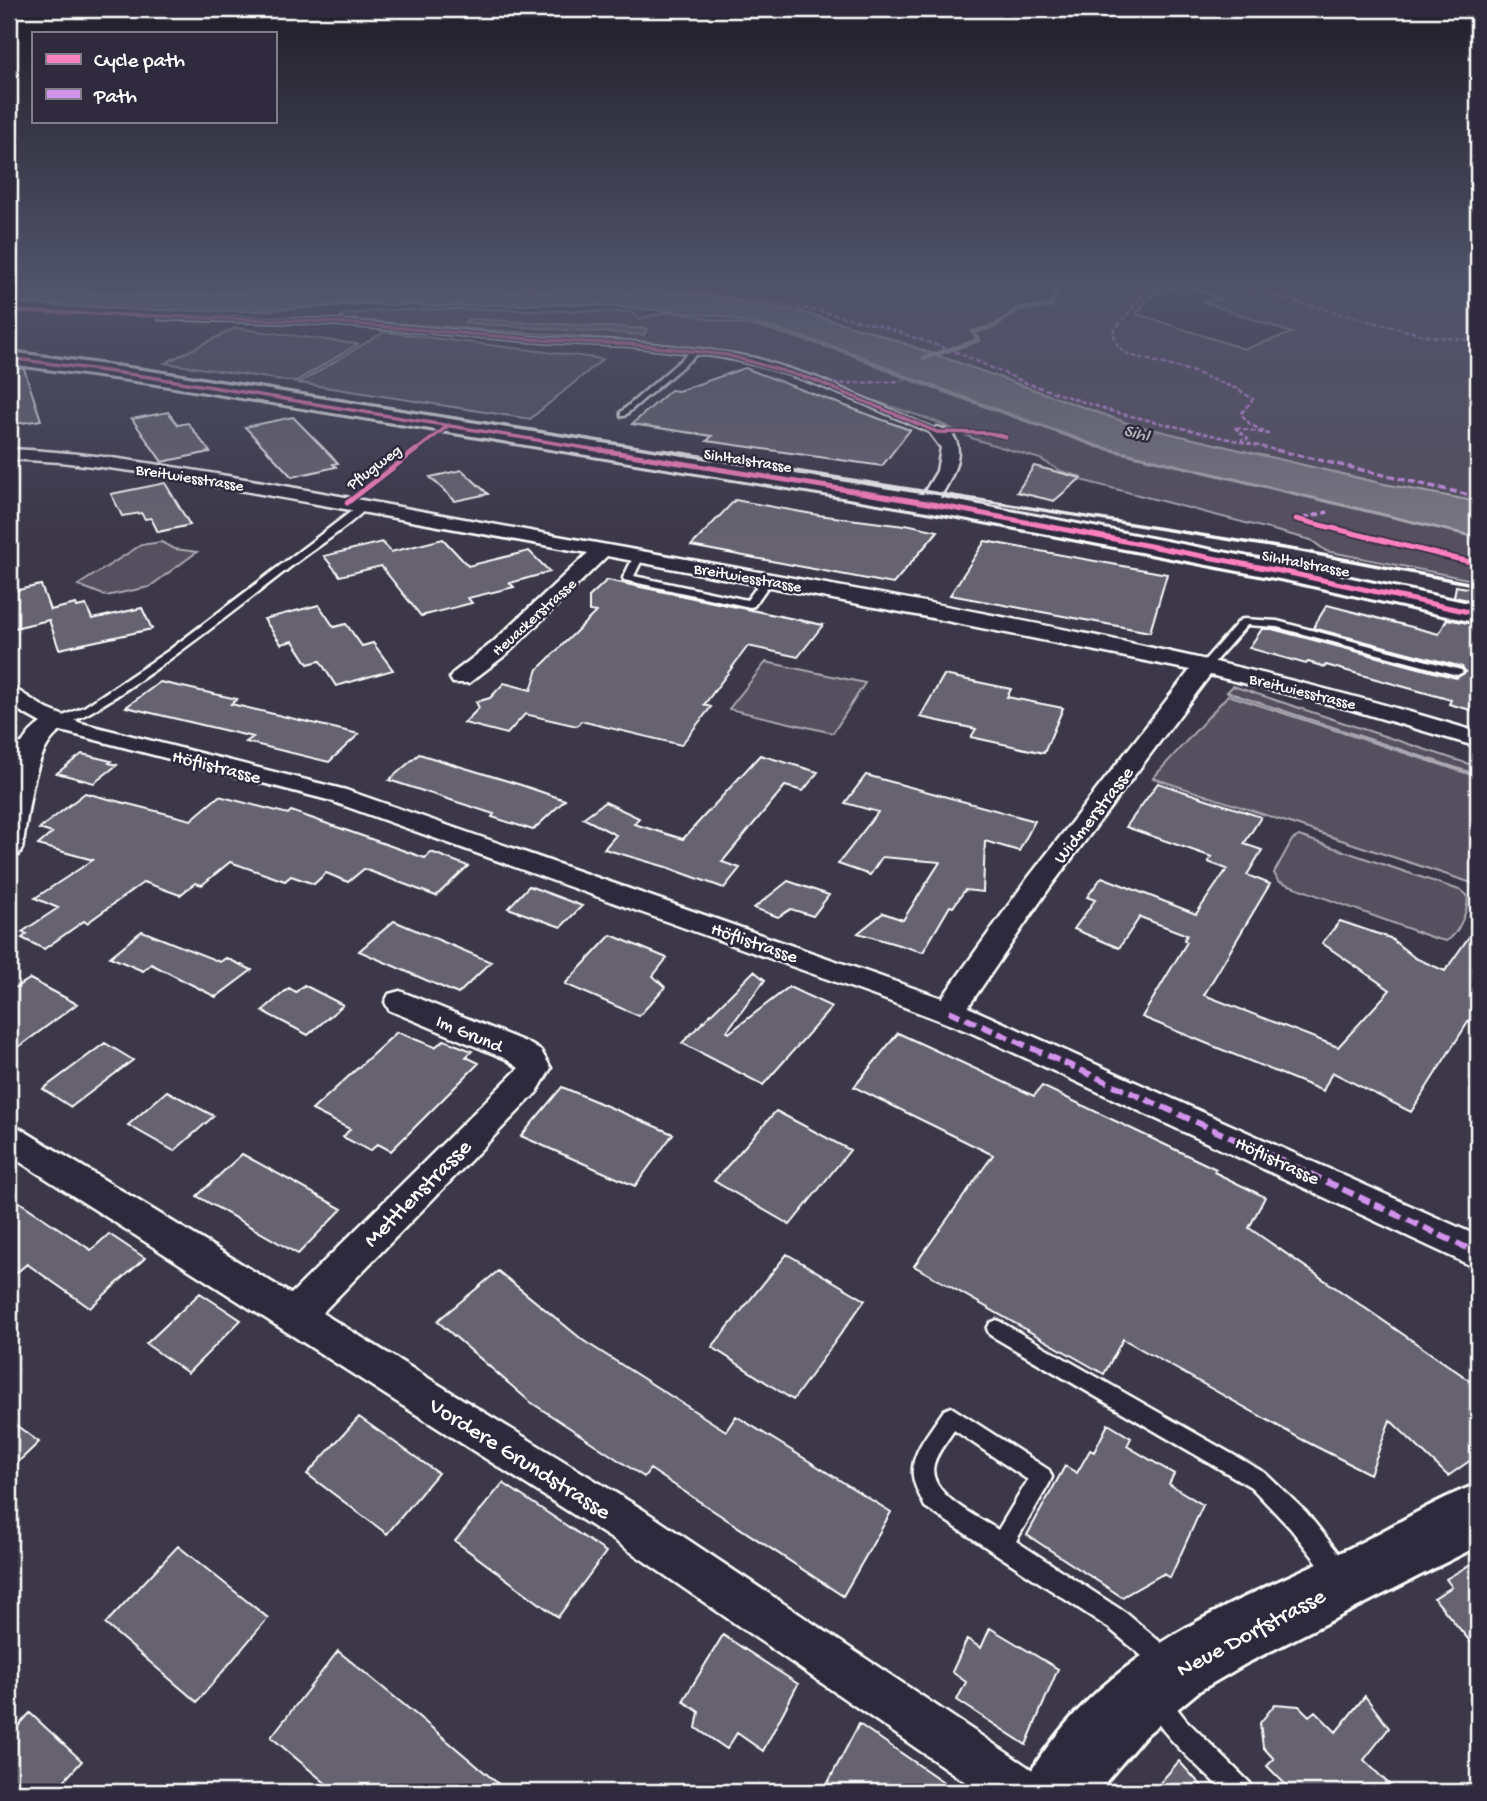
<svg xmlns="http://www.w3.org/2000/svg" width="1487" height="1801" viewBox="0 0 1487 1801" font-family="'Gochi Hand',sans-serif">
  <rect width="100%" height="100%" fill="#3c3749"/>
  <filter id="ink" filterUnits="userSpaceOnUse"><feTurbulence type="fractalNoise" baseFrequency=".0143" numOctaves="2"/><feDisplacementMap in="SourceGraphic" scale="14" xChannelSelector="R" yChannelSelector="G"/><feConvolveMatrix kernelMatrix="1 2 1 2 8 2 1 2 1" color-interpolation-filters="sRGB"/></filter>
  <g filter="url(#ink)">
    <path fill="#555060" stroke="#aaa8b0" stroke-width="2" d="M 218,285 L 1182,285 L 1150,296 L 1137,314 L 1244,349 L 1292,333 L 1204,302 L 1221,299 L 1185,285 L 1478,285 L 1478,502 L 1384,484 L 1130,424 L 869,331 L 801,312 L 686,293 L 557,291 L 225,292 Z
      M 480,309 L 630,312 L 640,318 L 671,312 L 768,329 L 850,354 L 905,378 L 1097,447 L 1478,538 L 1478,581 L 1326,551 L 1311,540 L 1081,480 L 1082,477 L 1061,471 L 1040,459 L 974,439 L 937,422 L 834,387 L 790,367 L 707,348 L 629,340 L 338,319 L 343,315 L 385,310 Z
      M 235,328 L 358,344 L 295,382 L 165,363 Z
      M 384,332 L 603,359 L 530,419 L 299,383 Z
      M 161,542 L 175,549 L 197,552 L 149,587 L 106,596 L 78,585 L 141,545 Z
      M 766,662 L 865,683 L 833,733 L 729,709 Z
      M 1233,686 L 1478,767 L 1478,775 L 1227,692 Z
      M 1228,695 L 1478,777 L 1478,885 L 1153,778 Z
      M 1299,836 L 1462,891 L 1467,895 C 1470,907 1458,936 1446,941 L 1434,938 L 1278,881 L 1274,873 L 1292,840 Z"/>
    <path fill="#797682" stroke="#afadb4" stroke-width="2" d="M 9,287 L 115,293 L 557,291 L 686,293 L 801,312 L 869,331 L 1130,424 L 1384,484 L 1478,502 L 1478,537 L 1098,446 L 903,375 L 853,353 L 773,328 L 713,315 L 580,304 L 440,306 L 364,304 L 256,311 L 144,310 L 9,303 Z
      M 469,319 L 648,329 L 644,335 L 464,323 Z"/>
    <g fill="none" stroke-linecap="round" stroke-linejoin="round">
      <path stroke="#afadb4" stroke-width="4.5" d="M 924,358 L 979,340 L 973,332 L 995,326 L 1018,309 L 1051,306 L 1056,293"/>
    </g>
    <path fill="#666270" stroke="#fff" stroke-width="2" d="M 9,367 L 24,369 L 41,420 L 9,425 Z
      M 745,368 L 797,388 L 910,430 L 882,466 L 707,441 L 712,436 L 632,424 L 671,390 L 678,391 Z
      M 168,412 L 178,425 L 188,423 L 210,452 L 162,462 L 132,419 Z
      M 293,417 L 338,463 L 333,464 L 336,467 L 292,477 L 245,427 Z
      M 1034,466 L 1081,478 L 1054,501 L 1017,492 Z
      M 462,470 L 488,494 L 455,501 L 430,477 Z
      M 165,483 L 190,525 L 158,532 L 151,518 L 145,519 L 141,513 L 122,516 L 111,494 Z
      M 735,500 L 818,515 L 904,526 L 906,524 L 938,531 L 893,584 L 691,546 Z
      M 443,539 L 468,566 L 529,551 L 550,572 L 510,583 L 514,587 L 468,598 L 472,603 L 421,616 L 381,566 L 340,576 L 324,556 L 382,542 L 391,552 Z
      M 985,541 L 1167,574 L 1150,632 L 950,595 Z
      M 607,580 L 823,625 L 798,657 L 748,646 L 704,705 L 711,707 L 681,745 L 581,721 L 577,726 L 525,714 L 507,734 L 464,723 L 479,708 L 476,702 L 490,698 L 504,683 L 531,690 L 538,669 L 596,612 L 589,611 L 589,597 Z
      M 41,585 L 50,610 L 76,604 L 77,607 L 86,605 L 92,619 L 142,608 L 152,629 L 59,649 L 49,620 L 14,628 L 9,611 L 9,592 Z
      M 1456,586 L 1478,590 L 1478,602 L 1454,597 Z
      M 319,605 L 334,627 L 346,624 L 362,646 L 373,643 L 393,670 L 336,686 L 320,661 L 308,664 L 293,641 L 281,644 L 264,619 Z
      M 1327,605 L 1439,634 L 1447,619 L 1478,625 L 1478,712 L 1449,704 L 1451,700 L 1326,665 L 1325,667 L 1308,662 L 1306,664 L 1249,648 L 1262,629 L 1272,629 L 1456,678 L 1466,672 L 1462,667 L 1313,628 Z
      M 944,675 L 1011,689 L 1007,697 L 1063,708 L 1044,753 L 971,737 L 976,729 L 920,717 Z
      M 160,682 L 237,699 L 231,704 L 359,734 L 329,762 L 246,742 L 253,737 L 126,707 Z
      M 82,754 L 111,761 L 109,763 L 117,765 L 94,783 L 57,773 Z
      M 419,754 L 521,785 L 565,800 L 533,830 L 492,817 L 494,814 L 389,780 Z
      M 760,755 L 818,772 L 803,791 L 785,786 L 722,862 L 740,868 L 724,888 L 666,867 L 604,849 L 616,835 L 583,818 L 605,802 L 639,818 L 634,824 L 683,839 Z
      M 866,775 L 1035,821 L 1019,851 L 985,841 L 983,892 L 965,890 L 953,907 L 950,906 L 923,952 L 858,933 L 883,913 L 903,920 L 940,862 L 882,857 L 870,875 L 838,864 L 878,812 L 845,803 Z
      M 1158,783 L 1261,817 L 1244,844 L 1262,850 L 1247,875 L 1270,884 L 1204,995 L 1338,1047 L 1390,990 L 1322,943 L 1340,921 L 1390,938 L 1415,958 L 1445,971 L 1478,924 L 1478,1023 L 1470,1019 L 1411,1112 L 1332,1072 L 1323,1091 L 1142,1017 L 1187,942 L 1184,940 L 1187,935 L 1140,917 L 1119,948 L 1074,929 L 1095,900 L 1087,897 L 1102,877 L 1196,914 L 1227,869 L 1208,862 L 1212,857 L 1126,827 Z
      M 85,793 L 191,820 L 219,796 L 288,814 L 291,811 L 425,858 L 431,852 L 468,866 L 436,896 L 364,869 L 348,882 L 326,873 L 314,884 L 291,876 L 285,881 L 230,862 L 202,885 L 195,883 L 180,895 L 144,882 L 87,923 L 84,921 L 44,949 L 22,938 L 27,934 L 22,932 L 58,908 L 35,898 L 93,860 L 38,845 L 52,833 L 39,829 Z
      M 788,881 L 829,895 L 813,916 L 791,909 L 778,917 L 754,908 Z
      M 529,886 L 582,906 L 561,927 L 508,908 Z
      M 394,921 L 491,962 L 458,994 L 359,951 Z
      M 142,931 L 220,962 L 226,958 L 252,970 L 216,997 L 151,964 L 143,971 L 110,957 Z
      M 611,935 L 667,958 L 653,976 L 665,987 L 639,1016 L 565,984 Z
      M 754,971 L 765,980 L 727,1031 L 729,1033 L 789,987 L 832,1007 L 763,1085 L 682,1043 Z
      M 30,979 L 77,1004 L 9,1054 L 9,991 Z
      M 304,985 L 343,1005 L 308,1035 L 262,1011 L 289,988 L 296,992 Z
      M 397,1032 L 435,1047 L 444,1040 L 472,1051 L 466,1057 L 479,1063 L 391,1151 L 378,1144 L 370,1151 L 343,1137 L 350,1129 L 312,1110 Z
      M 898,1033 L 1034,1096 L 1042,1086 L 1216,1169 L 1214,1172 L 1265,1197 L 1249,1228 L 1478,1386 L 1478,1455 L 1448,1476 L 1390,1420 L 1370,1474 L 1303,1440 L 1123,1339 L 1104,1374 L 914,1266 L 993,1155 L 854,1087 Z
      M 105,1043 L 133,1060 L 71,1107 L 43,1089 Z
      M 562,1087 L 673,1134 L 635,1186 L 521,1136 Z
      M 167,1091 L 214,1116 L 174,1151 L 128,1125 Z
      M 776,1111 L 850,1150 L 790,1225 L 714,1181 Z
      M 242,1154 L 342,1209 L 298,1254 L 197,1196 Z
      M 9,1195 L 91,1250 L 109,1234 L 145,1258 L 90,1308 L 27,1264 L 9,1279 Z
      M 787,1254 L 865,1300 L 793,1400 L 712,1347 Z
      M 498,1271 L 584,1341 L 726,1431 L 736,1416 L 891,1512 L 843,1596 L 650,1469 L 644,1477 L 529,1401 L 437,1321 Z
      M 200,1293 L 241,1320 L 188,1373 L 146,1344 Z
      M 359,1417 L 438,1473 L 387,1534 L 307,1474 Z
      M 9,1420 L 39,1442 L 9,1471 Z
      M 1108,1424 L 1131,1438 L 1127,1446 L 1174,1474 L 1169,1484 L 1203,1505 L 1170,1578 L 1163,1574 L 1122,1597 L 1027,1535 L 1065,1466 L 1077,1473 L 1090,1450 L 1094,1452 Z
      M 503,1483 L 606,1552 L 558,1617 L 455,1541 Z
      M 178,1546 L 268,1618 L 197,1702 L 105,1624 Z
      M 1478,1560 L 1478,1651 L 1434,1598 L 1452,1587 L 1446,1579 Z
      M 990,1628 L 1058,1669 L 1026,1745 L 957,1700 L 966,1682 L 952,1672 L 967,1639 L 981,1648 Z
      M 723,1635 L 798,1684 L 763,1751 L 737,1733 L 727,1749 L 696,1728 L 699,1712 L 683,1701 Z
      M 338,1651 L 419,1717 L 508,1792 L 336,1792 L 271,1737 Z
      M 1365,1696 L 1389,1728 L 1364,1760 L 1397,1792 L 1293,1792 L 1267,1766 L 1274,1759 L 1263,1747 L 1260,1723 L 1275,1704 L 1299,1706 L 1309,1716 L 1315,1711 L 1336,1732 Z
      M 30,1713 L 82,1761 L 54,1792 L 9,1792 L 9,1736 Z
      M 859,1724 L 958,1792 L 823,1792 Z
      M 1179,1761 L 1207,1792 L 1152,1792 Z"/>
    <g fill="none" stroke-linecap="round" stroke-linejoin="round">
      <g stroke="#fff" stroke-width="5">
        <path id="service" d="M 160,316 L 330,320 L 542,338 L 630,342 L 727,353 L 755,358 L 817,378 L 941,432 L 934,434 C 857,401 781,363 697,354 L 624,416 L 621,416 L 621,412 L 689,353 L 630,346 L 542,342 L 330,324 L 158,319 Z
          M 361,504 L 369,506 C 347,528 318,546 293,565 C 258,592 86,730 54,726 L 54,720 L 84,707 L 168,651 Z
          M 639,553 L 644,556 L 634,576 L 747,600 L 764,577 L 773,579 L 754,606 L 750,607 L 624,580 L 623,578 L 634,556 Z
          M 1244,619 L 1277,621 L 1461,670 L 1463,672 L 1457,675 L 1277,627 L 1247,625 L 1210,667 L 1202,667 L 1202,663 L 1240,620 Z
          M 35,740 L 41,744 L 39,747 L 9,754 L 9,746 Z
          M 997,1320 L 1265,1473 L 1306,1512 L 1348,1565 L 1351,1573 L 1348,1581 L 1340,1584 L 1332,1581 L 1290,1528 L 1251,1487 L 990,1335 L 987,1329 L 990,1323 Z
          M 951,1407 L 1049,1470 L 1052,1477 L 1049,1484 L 1016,1541 L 1126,1613 L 1172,1652 L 1176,1660 L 1172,1668 L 1164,1672 L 1156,1668 L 1110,1629 L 925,1507 C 921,1498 914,1486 913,1476 C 910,1452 932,1429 944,1410 ZM 954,1430 L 1028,1480 L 998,1530 C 977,1516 926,1494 934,1464 C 937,1452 948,1440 954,1430 Z
          M 1157,1689 L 1165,1693 L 1186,1720 L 1250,1783 L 1253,1792 L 1224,1792 C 1198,1765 1160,1736 1145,1701 L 1149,1693 Z"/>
      </g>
      <g stroke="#fff" stroke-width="5">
        <path id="minor" d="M 937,427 C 979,437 947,487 934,507 L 927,509 L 918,503 L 937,471 L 941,448 L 929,432 Z
          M 9,449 C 94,452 179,468 263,482 C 367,501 470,520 574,539 C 878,594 1184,642 1478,732 L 1478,747 L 1349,709 L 1210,675 L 1048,890 L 968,1007 L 1478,1236 L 1478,1269 L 972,1033 L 886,1000 L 328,800 L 61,731 C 32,749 28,817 22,849 L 18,855 L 9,857 C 9,815 0,750 41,723 L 9,705 L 9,688 L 17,690 L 47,709 L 81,723 L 346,790 L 942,998 L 1028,878 L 1190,670 L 932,618 L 607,556 L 508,653 L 469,683 L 453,683 L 450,678 L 453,673 L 492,643 L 588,553 L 140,472 L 61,462 L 9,459 Z
          M 400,991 L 528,1043 L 541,1051 L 551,1068 L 537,1092 L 322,1313 L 645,1511 L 1040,1775 L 1048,1792 L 980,1792 L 615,1541 L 9,1155 L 9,1125 L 21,1129 L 291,1294 L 519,1068 L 506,1059 L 389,1010 L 385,1002 L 389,994 Z"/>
      </g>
      <g stroke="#fff" stroke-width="6">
        <path id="secondary" d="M 1478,1484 L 1478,1546 L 1247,1663 L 1199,1691 L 1145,1736 L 1097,1792 L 1021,1792 C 1031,1767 1047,1747 1064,1726 C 1142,1635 1245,1598 1350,1548 C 1393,1527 1434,1500 1478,1484 Z"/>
      </g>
      <g stroke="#fff" stroke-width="6">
        <path id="primary" d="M 9,352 L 150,371 L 927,495 L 1290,565 L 1478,605 L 1478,623 L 1290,581 L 927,511 L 150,383 L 9,364 Z"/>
      </g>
      <use href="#service" fill="#2f2a3d" fill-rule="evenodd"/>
      <use href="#minor" fill="#2f2a3d" fill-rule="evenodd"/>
      <use href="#secondary" fill="#2f2a3d" fill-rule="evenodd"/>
      <use href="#primary" fill="#2f2a3d" fill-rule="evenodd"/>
      <path stroke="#fff" stroke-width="2.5" d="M 9,350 L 150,369 L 673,452"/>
      <path stroke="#fff" stroke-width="3.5" d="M 662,450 L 1296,550 L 1478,585"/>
      <path stroke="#d193ec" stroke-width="2.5" stroke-dasharray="5 2.5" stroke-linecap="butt" d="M 310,285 L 433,288 L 570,285 L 685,290 L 819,311 L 881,326 L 956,352 L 1026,383 L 1114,412 L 1284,452
        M 1173,285 L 1143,294 L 1113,332 L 1118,347 L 1129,355 L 1191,371 L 1237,389 L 1253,399 L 1241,414 L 1250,424 L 1268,434 L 1234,427 L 1248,439 L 1241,440
        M 1229,285 L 1428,336 L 1478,341
        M 833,384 L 903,381"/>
      <path stroke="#d193ec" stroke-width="3.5" stroke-dasharray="7 3.5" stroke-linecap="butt" d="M 1276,450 L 1478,497
        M 1303,518 L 1328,512"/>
      <path stroke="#d193ec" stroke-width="6" stroke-dasharray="12 6" stroke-linecap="butt" d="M 949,1011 L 1283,1161 L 1478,1253"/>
      <g stroke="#2f2a3d" stroke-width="6">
        <path id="cycleway-far1" d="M 9,311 L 330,322 L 542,340 L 630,344 L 727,355 L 814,380 L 937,432 L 989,433 L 1006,437
          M 9,358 L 150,377 L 610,452
          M 414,452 L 449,425"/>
      </g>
      <g stroke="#2f2a3d" stroke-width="8">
        <path id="cycleway" d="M 600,450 L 927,503 L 1290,573 L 1478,614
          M 347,503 L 416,450
          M 1296,519 L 1478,564"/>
      </g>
      <use href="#cycleway-far1" stroke="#ff80c0" stroke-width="3.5"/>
      <use href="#cycleway" stroke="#ff80c0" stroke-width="5"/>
    </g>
  </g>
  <linearGradient id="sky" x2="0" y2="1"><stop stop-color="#211e28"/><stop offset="0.53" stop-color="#50536a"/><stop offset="1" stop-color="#50536a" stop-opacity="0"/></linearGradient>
  <rect width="1487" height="537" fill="url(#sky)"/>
  <g text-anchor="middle" stroke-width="5" stroke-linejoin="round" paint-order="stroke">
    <g font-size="16" fill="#fff" stroke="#2f2a3d">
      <text transform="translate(748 459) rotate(9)" y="6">Sihltalstrasse</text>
      <text transform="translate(373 466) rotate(-37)" y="6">Pflugweg</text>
      <text transform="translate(190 476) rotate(9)" y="6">Breitwiesstrasse</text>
      <text transform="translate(1306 562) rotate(11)" y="6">Sihltalstrasse</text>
      <text transform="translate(748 576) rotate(10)" y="6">Breitwiesstrasse</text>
      <text transform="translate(533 616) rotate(-42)" y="6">Heuackerstrasse</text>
      <text transform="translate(1303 690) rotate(14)" y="6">Breitwiesstrasse</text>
    </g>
    <g font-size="18" font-style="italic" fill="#b5b4ba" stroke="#2f2a3d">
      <text transform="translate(1137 432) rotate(15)" y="6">Sihl</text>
    </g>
    <g font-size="19" fill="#fff" stroke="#2f2a3d">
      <text transform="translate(217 765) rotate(14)" y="7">Höflistrasse</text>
      <text transform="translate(1092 814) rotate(-52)" y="7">Widmerstrasse</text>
      <text transform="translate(755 941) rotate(19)" y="7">Höflistrasse</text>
      <text transform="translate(470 1032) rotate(23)" y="7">Im Grund</text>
      <text transform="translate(1278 1159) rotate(25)" y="7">Höflistrasse</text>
    </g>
    <g font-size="23" fill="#fff" stroke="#2f2a3d">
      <text transform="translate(416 1192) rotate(-45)" y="8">Mettlenstrasse</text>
      <text transform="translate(521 1457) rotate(32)" y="8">Vordere Grundstrasse</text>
      <text transform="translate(1250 1631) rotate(-28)" y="8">Neue Dorfstrasse</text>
    </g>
  </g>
  <rect width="1487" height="1801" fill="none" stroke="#2f2a3d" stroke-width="35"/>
  <rect x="18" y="18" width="1452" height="1766" fill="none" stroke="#fff" stroke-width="2.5" filter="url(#ink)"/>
  <rect x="32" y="32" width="245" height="91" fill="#2f2a3d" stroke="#827f8b" stroke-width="2"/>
  <rect x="46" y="54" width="35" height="10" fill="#ff80c0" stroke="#827f8b" stroke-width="2"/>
  <text x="94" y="66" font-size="21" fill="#ffffff">Cycle path</text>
  <rect x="46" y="89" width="35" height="10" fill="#d193ec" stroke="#827f8b" stroke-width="2"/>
  <text x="94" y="102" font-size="21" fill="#ffffff">Path</text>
</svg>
